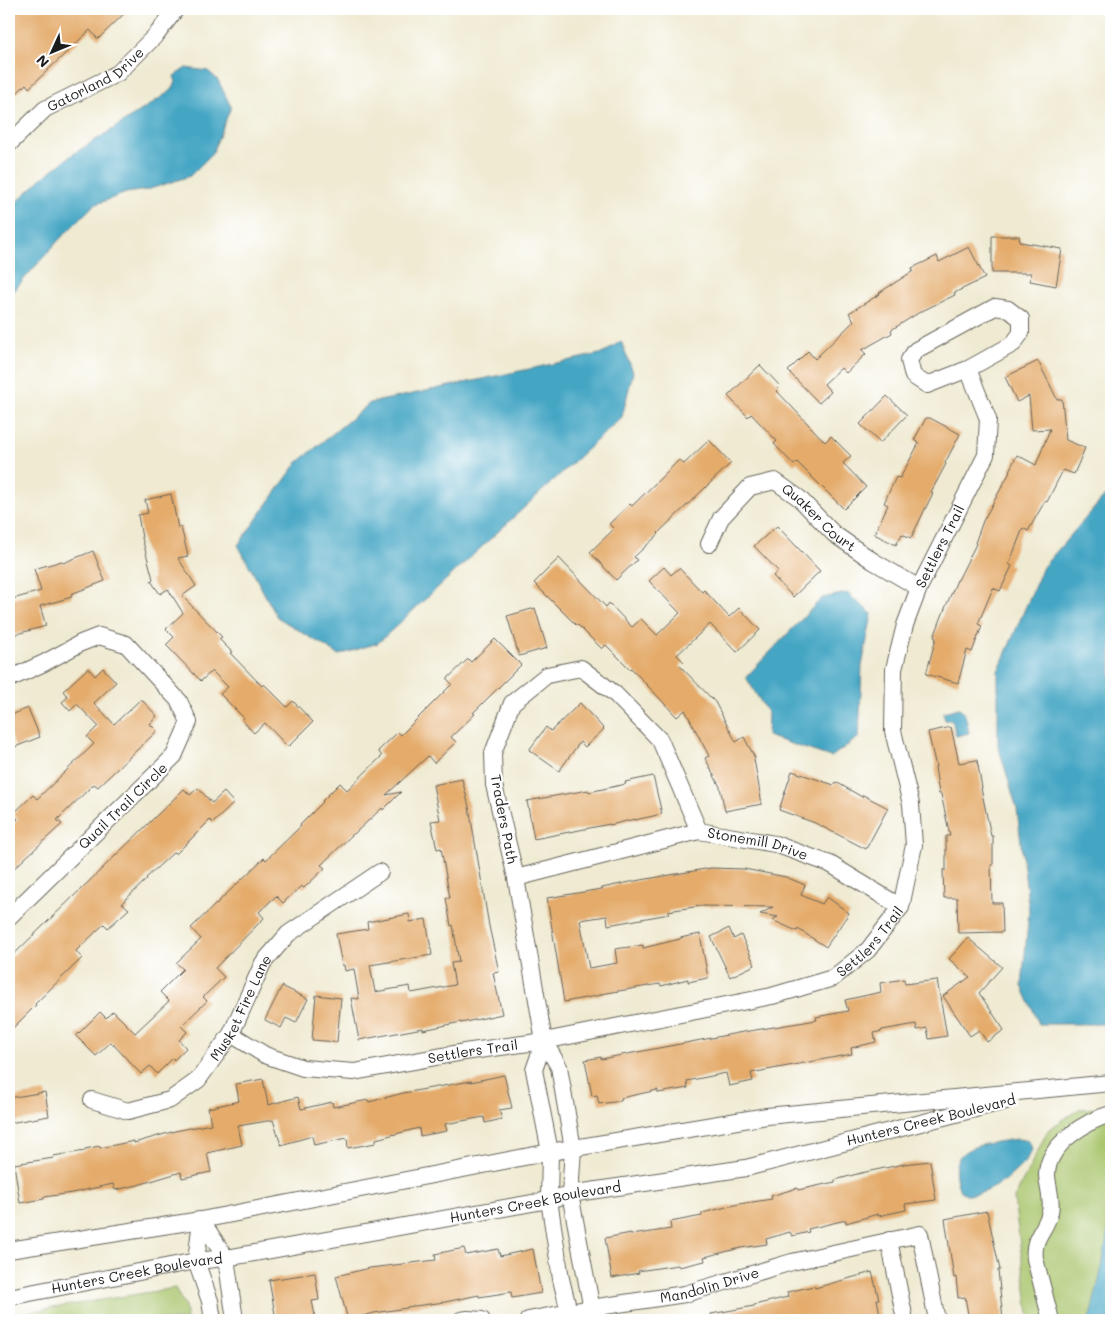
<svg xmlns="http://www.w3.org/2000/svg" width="1120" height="1329" viewBox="0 0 1120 1329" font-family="Mali,sans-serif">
  <rect width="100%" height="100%" fill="#fff"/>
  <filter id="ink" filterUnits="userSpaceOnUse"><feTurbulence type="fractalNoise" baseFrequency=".02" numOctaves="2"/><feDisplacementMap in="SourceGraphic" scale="10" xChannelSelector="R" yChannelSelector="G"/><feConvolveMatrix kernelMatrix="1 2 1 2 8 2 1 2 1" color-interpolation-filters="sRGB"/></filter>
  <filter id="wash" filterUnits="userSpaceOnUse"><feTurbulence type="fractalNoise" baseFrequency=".0096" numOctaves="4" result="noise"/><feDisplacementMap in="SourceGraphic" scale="20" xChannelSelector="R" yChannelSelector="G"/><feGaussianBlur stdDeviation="1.12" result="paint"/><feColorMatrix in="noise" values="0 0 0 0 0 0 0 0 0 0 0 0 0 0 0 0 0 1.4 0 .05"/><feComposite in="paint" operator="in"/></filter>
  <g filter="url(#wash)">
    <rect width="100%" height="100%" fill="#efead1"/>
    <path fill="#a9c56c" stroke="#627044" d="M 1111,1108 L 1111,1320 L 1030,1320 L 1014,1199 L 1048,1130 L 1079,1109 Z
      M 175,1288 L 185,1307 L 187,1320 L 9,1320 L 9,1315 Z"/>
    <path fill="#45a6c4" stroke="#306170" d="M 186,68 L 208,71 L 218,80 L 231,107 L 212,154 L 190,176 L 147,190 L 126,193 L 94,205 L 58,241 L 9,296 L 9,209 L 41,179 L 73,154 L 110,131 L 172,90 L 176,82 L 174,76 Z
      M 621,341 L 633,372 L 622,417 L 378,643 L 339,655 L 277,617 L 238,545 L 297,463 L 370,403 L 604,353 Z
      M 1111,489 L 1111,1024 L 1039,1024 L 1022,986 L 1029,911 L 1017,809 L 998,745 L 998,671 L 1043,567 Z
      M 847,593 L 872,614 L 862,666 L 859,737 L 831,757 L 767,736 L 768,714 L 746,677 L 822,598 Z
      M 959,708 C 967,712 967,725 969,733 L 956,736 L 953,723 L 951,720 L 945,720 L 943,712 Z
      M 1016,1139 C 1027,1140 1030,1139 1032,1150 L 1024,1163 L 1005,1181 L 984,1192 L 969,1195 L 960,1191 C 942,1144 982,1145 1016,1139 Z
      M 1111,1186 L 1111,1320 L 1088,1320 L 1091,1313 L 1102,1267 L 1109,1226 Z"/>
    <g id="blocks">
      <path fill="#e4ab6b" d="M 9,9 L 129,9 L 98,39 L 90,30 L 29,88 L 26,84 L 9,101 Z
        M 992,236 L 1019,236 L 1020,242 L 1062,249 L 1056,286 L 1030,281 L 1031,273 L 992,273 Z
        M 969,247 L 985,278 L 954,293 L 955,295 L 920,312 L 891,330 L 892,333 L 862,350 L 866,354 L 846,373 L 841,368 L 824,384 L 831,392 L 819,403 L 788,371 L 808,351 L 815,359 L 854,321 L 849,313 L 880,294 L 879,293 L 913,271 L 912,268 L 937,256 L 939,262 Z
        M 1038,361 L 1057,399 L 1062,399 L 1066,440 L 1085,448 L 1074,474 L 1063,470 L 1047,502 L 1045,501 L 1028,531 L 1023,528 L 1009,564 L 1012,566 L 1000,591 L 993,588 L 978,624 L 982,626 L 972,652 L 967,650 L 958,683 L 926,674 L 936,638 L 934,637 L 944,611 L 957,580 L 958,580 L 976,544 L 975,543 L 983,521 L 1010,472 L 1009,471 L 1017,455 L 1036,465 L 1050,429 L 1032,430 L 1029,396 L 1017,402 L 1005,377 Z
        M 760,365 L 780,386 L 776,390 L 825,442 L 831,436 L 851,456 L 843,463 L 866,487 L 844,509 L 797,462 L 794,465 L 774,444 L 777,441 L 751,414 L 748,417 L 728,396 Z
        M 887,396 L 907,415 L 880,443 L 860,424 Z
        M 926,418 L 930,418 L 960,434 L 945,463 L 946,464 L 931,492 L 933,493 L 911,538 L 902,534 L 896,545 L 874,534 L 888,505 L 884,503 L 896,477 L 900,478 L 919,443 L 914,440 Z
        M 709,440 L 731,463 L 658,533 L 659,534 L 634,557 L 637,560 L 616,580 L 590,552 L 614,529 L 609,524 L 630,504 L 632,506 L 679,460 L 684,464 Z
        M 171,494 L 178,528 L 181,527 L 188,556 L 178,558 L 196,586 L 182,596 L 222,637 L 219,639 L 232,652 L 230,653 L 262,686 L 264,684 L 287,707 L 293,701 L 313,722 L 288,747 L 265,723 L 254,733 L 242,720 L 244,718 L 220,694 L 228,687 L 212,671 L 201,681 L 166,645 L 174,637 L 166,629 L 183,613 L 168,589 L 160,594 L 151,581 L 153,579 L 142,538 L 138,515 L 148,513 L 145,500 Z
        M 777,526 L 820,571 L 793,597 L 773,576 L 778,571 L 754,546 Z
        M 93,551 L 105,581 L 71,594 L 72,597 L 40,606 L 46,626 L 9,636 L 9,600 L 41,591 L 34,569 L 62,561 L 63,563 Z
        M 559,558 L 606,607 L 609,603 L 632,627 L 641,619 L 657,635 L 680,613 L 649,581 L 664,567 L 671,575 L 679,568 L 702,592 L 704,590 L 729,617 L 739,608 L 760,630 L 737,652 L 710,624 L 677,655 L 684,662 L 680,666 L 715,702 L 736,742 L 744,737 L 755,758 L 754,759 L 762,804 L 725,811 L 720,787 L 705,758 L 709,756 L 685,710 L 677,717 L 631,668 L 630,669 L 606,645 L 602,649 L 578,625 L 577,626 L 534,583 Z
        M 535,608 L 547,648 L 519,656 L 507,616 Z
        M 495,639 L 521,665 L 473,713 L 475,714 L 451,737 L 456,742 L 434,763 L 428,756 L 386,795 L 401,792 L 383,810 L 382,808 L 354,834 L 353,834 L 321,865 L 325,868 L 304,888 L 301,886 L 283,903 L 276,896 L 259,912 L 264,918 L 215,968 L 224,977 L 203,997 L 207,1001 L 181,1026 L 187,1032 L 179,1040 L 186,1048 L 174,1060 L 173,1058 L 157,1074 L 150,1066 L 141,1074 L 111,1042 L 96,1056 L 76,1036 L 100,1012 L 106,1018 L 113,1011 L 135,1033 L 169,1001 L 160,992 L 183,969 L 176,963 L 201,939 L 191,928 L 264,858 L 266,860 L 301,826 L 300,825 L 323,802 L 322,801 L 340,783 L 347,790 L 382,756 L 378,751 L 398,732 L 401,735 L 452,684 L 447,679 L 468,659 L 471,662 Z
        M 88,668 L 95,676 L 103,668 L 116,682 L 94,703 L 114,724 L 141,699 L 157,716 L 150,724 L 157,731 L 98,787 L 94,784 L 57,820 L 62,824 L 9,873 L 9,828 L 18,819 L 13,814 L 33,795 L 37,799 L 94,744 L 87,737 L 98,726 L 77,704 L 70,711 L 62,702 L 68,697 L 63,691 Z
        M 580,703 L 604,729 L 585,747 L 580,742 L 559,771 L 529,750 L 546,727 L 551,731 Z
        M 28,708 L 40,737 L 15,747 L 9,731 L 9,716 Z
        M 951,727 L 959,763 L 977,760 L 982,788 L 981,788 L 991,836 L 993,836 L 993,865 L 991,865 L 992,903 L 1002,903 L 1003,932 L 958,933 L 957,898 L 944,898 L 943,870 L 946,870 L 946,836 L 950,836 L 941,794 L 939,794 L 935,767 L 936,767 L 928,732 Z
        M 792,771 L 834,785 L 836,782 L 862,797 L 863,795 L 888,808 L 866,849 L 815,823 L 779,810 Z
        M 653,776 L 662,814 L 635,820 L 635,819 L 610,825 L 610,824 L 534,839 L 527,801 L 588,790 L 589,792 L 626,784 L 625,782 Z
        M 462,779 L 469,807 L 489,926 L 499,972 L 493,973 L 502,1014 L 461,1023 L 461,1022 L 423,1030 L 423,1028 L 359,1040 L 351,998 L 359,999 L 354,969 L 345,971 L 344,965 L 342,965 L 336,934 L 368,929 L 367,922 L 409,914 L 410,922 L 426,919 L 432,955 L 370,965 L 375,992 L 410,986 L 411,993 L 455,985 L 451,963 L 459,962 L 453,925 L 451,926 L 446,898 L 450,898 L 441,848 L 437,849 L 431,821 L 440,820 L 433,785 Z
        M 198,788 L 212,803 L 224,792 L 234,803 L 213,823 L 210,820 L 176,854 L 174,852 L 146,878 L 147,879 L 122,903 L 129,909 L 108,928 L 104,924 L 76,951 L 82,958 L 35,1004 L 36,1005 L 9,1032 L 9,959 L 184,789 L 190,795 Z
        M 711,868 L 744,869 L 786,877 L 805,885 L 801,895 L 822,904 L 827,897 L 849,913 L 826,947 L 798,929 L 797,931 L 772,920 L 778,917 L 760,914 L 773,907 L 701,906 L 668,911 L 669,914 L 608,925 L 607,916 L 580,920 L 589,968 L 617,963 L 615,949 L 643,945 L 643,948 L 680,939 L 680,938 L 700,934 L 708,978 L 688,982 L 688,979 L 661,986 L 660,984 L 601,994 L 601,995 L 564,1002 L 547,898 L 602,889 L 602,888 L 635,881 Z
        M 729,928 L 734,939 L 741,935 L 755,965 L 730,977 L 711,937 Z
        M 968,938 L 1002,967 L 979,993 L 1004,1030 L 987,1042 L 979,1030 L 970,1036 L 943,996 L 970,977 L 949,959 Z
        M 904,979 L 905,984 L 937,980 L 947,1036 L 929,1039 L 927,1028 L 917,1030 L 916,1024 L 882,1030 L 882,1031 L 874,1033 L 876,1042 L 851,1048 L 852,1054 L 751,1073 L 753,1081 L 729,1086 L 726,1073 L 687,1081 L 688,1088 L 658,1093 L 658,1090 L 621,1098 L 621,1101 L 599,1104 L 597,1095 L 592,1096 L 585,1060 L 601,1057 L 601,1059 L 743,1032 L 817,1020 L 816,1017 L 848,1011 L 845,1000 L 881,992 L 880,983 Z
        M 282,986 L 308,999 L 296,1023 L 286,1018 L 281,1028 L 265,1020 Z
        M 316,995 L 341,998 L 337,1042 L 312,1040 Z
        M 504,1075 L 512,1108 L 499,1110 L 502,1119 L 485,1123 L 484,1117 L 445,1124 L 447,1131 L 420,1136 L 419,1128 L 376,1139 L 376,1143 L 348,1148 L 347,1138 L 314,1145 L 312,1136 L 281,1145 L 273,1120 L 238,1126 L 242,1145 L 207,1153 L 211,1172 L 182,1178 L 181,1172 L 138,1185 L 115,1190 L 113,1184 L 72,1193 L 44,1197 L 44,1199 L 20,1203 L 14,1164 L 54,1158 L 53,1156 L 85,1151 L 85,1149 L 99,1146 L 100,1148 L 134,1141 L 134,1143 L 175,1131 L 211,1124 L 208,1108 L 239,1101 L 236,1084 L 263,1079 L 268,1105 L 298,1097 L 301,1109 L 332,1102 L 333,1107 L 368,1100 L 369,1102 L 403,1093 L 471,1081 L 471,1082 Z
        M 45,1092 L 49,1116 L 9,1123 L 9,1098 Z
        M 930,1161 L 936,1200 L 905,1204 L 906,1210 L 878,1216 L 878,1214 L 846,1223 L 846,1220 L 808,1229 L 809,1232 L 792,1236 L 790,1232 L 766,1239 L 767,1244 L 741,1248 L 704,1257 L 705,1261 L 679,1267 L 678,1265 L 638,1271 L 639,1273 L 612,1278 L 605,1238 L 631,1233 L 631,1235 L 671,1229 L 670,1222 L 702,1216 L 702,1213 L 739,1204 L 772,1199 L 771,1196 L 797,1188 L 798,1190 L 835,1182 L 835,1180 L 861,1173 L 904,1164 Z
        M 987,1211 L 1000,1270 L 998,1270 L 1003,1320 L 969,1320 L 965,1297 L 958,1298 L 956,1277 L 954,1278 L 945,1219 Z
        M 464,1248 L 466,1255 L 498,1249 L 500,1256 L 533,1249 L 541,1293 L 512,1298 L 511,1292 L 479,1297 L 479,1295 L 445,1302 L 407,1307 L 407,1308 L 374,1313 L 348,1320 L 336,1276 L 370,1268 L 436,1260 L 435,1254 Z
        M 872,1272 L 879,1299 L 877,1299 L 881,1320 L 712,1320 L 711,1314 L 754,1306 L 754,1305 L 788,1297 L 787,1292 L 814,1286 L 815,1288 Z
        M 315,1273 L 319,1300 L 312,1301 L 316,1320 L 276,1320 L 269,1280 Z"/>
    </g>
  </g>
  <g filter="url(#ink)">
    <use href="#blocks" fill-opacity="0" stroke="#66645b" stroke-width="1"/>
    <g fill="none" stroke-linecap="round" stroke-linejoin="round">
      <g stroke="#66645b" stroke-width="18">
        <g id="minor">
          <path id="s1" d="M 9,144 L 45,109 L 118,73 L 157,34 L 176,9"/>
          <path d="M 995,307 L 1008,309 L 1021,319 L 1021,333 L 1013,344 L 968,369 L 927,385 L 913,376 L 909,360 L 916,350 Z"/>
          <path id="s2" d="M 709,544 L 721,518 L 750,487 L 775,481 L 799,498 L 834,534 L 873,561 L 919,588"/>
          <path d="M 9,679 L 44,663 L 81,643 L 99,636 L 126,644 L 179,701 L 189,722 L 174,756 L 9,917"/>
          <path id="s3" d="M 516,878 L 699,831 L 775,844 L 830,864 L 901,907"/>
          <path id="s4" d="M 231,1034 L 265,1055 L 303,1068 L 354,1072 L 464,1052 L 544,1041 L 772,996 L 833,978 L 868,950 L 901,907 L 914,845 L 911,804 L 893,731 L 894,669 L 905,625 L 919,588 L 986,455 L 988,419 L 968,369"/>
          <path d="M 544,1041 L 534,1070 L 550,1152 L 549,1200 L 561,1279 L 571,1320"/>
          <path id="s5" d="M 92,1100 L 128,1111 L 170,1100 L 198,1080 L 231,1034 L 263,963 L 288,934 L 380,872"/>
          <path d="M 201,1220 L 226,1258 L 235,1320"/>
          <path d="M 201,1220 L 196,1261 L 210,1301 L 213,1320"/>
          <path d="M 889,1240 L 905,1320"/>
          <path d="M 9,1250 L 201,1220 L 550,1152 L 767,1116 L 1111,1083"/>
          <path id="s6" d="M 9,1297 L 196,1261 L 226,1258 L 549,1200 L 570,1194 L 746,1168 L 1006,1101"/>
          <path d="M 461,1320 L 468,1319 L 482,1320"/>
          <path id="s7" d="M 528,1320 L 591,1308 L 685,1294 L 792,1262 L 920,1234 L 937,1320"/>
          <path d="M 594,1320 L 570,1194 L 573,1149 L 559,1067 L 544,1041 L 516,878 L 494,785 L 493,753 L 512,703 L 547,675 L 581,668 L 615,694 L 660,740 L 699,831"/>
          <path d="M 1051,1320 L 1035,1259 C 1032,1236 1046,1231 1050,1212 C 1053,1200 1047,1186 1047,1174 C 1048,1144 1086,1121 1111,1114"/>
        </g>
      </g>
      <use href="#minor" stroke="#fff" stroke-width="16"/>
    </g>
  </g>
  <g text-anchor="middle" stroke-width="4.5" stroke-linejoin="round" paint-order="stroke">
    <g font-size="14" fill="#1c1c1c" stroke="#fff">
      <text dy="5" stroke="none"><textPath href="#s1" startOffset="109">Gatorland Drive</textPath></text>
      <text dy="5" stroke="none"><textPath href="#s2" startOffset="154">Quaker Court</textPath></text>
      <text dy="5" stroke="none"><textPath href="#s4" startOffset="1092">Settlers Trail</textPath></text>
      <text transform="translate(123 806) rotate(-44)" y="5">Quail Trail Circle</text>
      <text transform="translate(504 819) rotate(79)" y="5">Traders Path</text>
      <text dy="5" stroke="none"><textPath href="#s3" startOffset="249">Stonemill Drive</textPath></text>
      <text dy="5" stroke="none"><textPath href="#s4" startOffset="672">Settlers Trail</textPath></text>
      <text dy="5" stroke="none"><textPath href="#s5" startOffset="200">Musket Fire Lane</textPath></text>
      <text dy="5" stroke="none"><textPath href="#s4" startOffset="252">Settlers Trail</textPath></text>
      <text transform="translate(931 1120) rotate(-14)" y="5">Hunters Creek Boulevard</text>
      <text dy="5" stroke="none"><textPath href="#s6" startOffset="535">Hunters Creek Boulevard</textPath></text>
      <text dy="5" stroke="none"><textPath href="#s6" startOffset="130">Hunters Creek Boulevard</textPath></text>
      <text dy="5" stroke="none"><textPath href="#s7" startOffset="185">Mandolin Drive</textPath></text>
    </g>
  </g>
  <rect width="1120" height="1329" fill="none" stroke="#fff" stroke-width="30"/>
  <g transform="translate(52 52) rotate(226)" stroke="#ffffff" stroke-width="4" paint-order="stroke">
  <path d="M0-4L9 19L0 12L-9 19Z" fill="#1c1c1c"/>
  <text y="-8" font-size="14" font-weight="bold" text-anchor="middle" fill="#1c1c1c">N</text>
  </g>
</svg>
